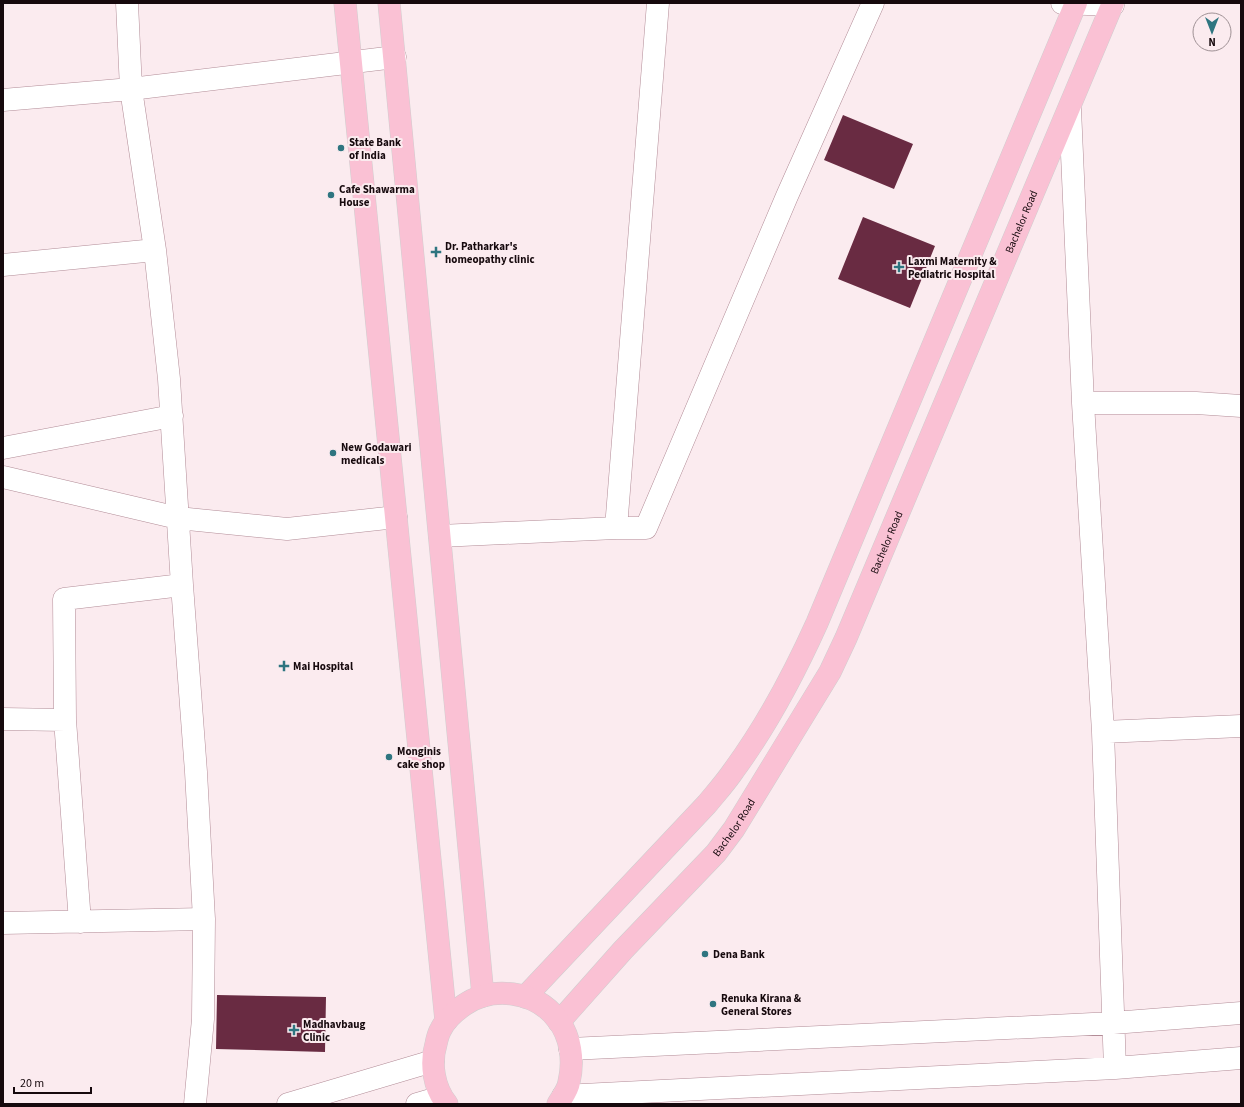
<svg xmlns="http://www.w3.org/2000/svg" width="1244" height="1107" viewBox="0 0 1244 1107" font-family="'Source Sans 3',sans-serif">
  <rect width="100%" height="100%" fill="#fbebef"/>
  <path fill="#692b42" d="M 843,115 L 913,144 L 894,189 L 824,160 Z
    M 863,217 L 935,246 L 910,308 L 838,279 Z
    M 217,995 L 326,997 L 325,1052 L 216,1049 Z"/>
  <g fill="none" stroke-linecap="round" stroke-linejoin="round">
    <g stroke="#b28c97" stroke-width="23">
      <path id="minor" d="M 127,3 L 131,89 L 155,250 L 169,379 L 182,585 L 196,772 L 204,919 L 203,1019 L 195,1104
        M 658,3 L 616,528 L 646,528 L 787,196 L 873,3
        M 1062,3 L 1113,5
        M 3,100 L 131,89 L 395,57
        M 1070,109 L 1083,403 L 1103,732 L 1115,1068
        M 3,265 L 155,250
        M 1083,403 L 1196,403 L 1241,406
        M 3,448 L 172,416
        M 3,477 L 178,518 L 287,529 L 396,517
        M 440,536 L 616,528
        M 3,719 L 65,720
        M 1103,732 L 1241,726
        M 80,922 L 65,720 L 64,599 L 182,585
        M 3,923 L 204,919
        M 570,1049 L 1113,1023 L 1241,1013
        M 563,1096 L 1115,1068 L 1241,1058
        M 288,1104 L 433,1061
        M 417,1104 L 441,1097"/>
    </g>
    <g stroke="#d0cecf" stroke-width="23">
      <g id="major">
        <path d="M 345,3 L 446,1021"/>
        <path d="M 389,3 L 483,996"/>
        <path d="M 525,997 L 707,804 C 716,793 726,782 734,770 C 767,725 794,674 817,623 L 1076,3"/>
        <path id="s1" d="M 559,1022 L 623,950 L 716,853 L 734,829 L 830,672 L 846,638 L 1113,3"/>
        <path d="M 447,1104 C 434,1088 430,1064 436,1044 C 437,1039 438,1034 441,1029 C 446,1019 454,1012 464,1005 C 492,986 535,990 557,1019 C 571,1036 574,1061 569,1082 C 568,1090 562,1097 558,1104"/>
      </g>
    </g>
    <use href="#minor" stroke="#fff" stroke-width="22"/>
    <use href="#major" stroke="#fac1d4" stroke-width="22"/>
  </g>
  <g fill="#2e7580" stroke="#fbebef" stroke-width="1.5">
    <circle cx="341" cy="148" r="4"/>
    <circle cx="331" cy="195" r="4"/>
    <path d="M434 246h4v4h4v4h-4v4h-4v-4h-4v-4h4z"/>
    <path d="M897 261h4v4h4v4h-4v4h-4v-4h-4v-4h4z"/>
    <circle cx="333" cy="453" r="4"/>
    <path d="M282 660h4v4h4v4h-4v4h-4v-4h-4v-4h4z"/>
    <circle cx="389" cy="757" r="4"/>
    <circle cx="705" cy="954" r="4"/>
    <circle cx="713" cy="1004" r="4"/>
    <path d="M292 1024h4v4h4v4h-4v4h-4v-4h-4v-4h4z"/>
  </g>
  <g text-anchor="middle" stroke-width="4" stroke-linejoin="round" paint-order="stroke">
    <g font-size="11" font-weight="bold" fill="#16090d" stroke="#fbebef" text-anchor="start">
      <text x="349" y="146">State Bank<tspan x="349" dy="13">of India</tspan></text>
      <text x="339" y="193">Cafe Shawarma<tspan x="339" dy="13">House</tspan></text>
      <text x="445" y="250">Dr. Patharkar's<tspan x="445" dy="13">homeopathy clinic</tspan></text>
      <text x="908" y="265">Laxmi Maternity &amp;<tspan x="908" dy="13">Pediatric Hospital</tspan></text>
      <text x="341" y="451">New Godawari<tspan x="341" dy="13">medicals</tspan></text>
      <text x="293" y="670">Mai Hospital</text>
      <text x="397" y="755">Monginis<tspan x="397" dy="13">cake shop</tspan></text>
      <text x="713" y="958">Dena Bank</text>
      <text x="721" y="1002">Renuka Kirana &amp;<tspan x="721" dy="13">General Stores</tspan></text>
      <text x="303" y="1028">Madhavbaug<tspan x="303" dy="13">Clinic</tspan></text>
    </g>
    <g font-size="11" fill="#16090d" stroke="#fbebef">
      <text dy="4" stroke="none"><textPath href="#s1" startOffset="934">Bachelor Road</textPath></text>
      <text dy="4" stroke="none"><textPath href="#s1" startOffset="586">Bachelor Road</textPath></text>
      <text dy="4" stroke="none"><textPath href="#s1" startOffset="262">Bachelor Road</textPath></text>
    </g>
  </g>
  <rect width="1244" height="1107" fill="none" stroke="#16090d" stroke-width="8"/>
  <g transform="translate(1212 32) rotate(180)"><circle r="19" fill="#fbebef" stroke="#9f9195"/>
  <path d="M0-3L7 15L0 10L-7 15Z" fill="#2e7580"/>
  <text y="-6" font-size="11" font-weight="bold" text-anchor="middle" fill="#16090d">N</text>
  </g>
  <path d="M14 1087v6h77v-6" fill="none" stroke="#16090d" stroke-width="2"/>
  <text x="20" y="1087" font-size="12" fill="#16090d" stroke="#fbebef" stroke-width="3" paint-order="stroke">20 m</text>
</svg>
